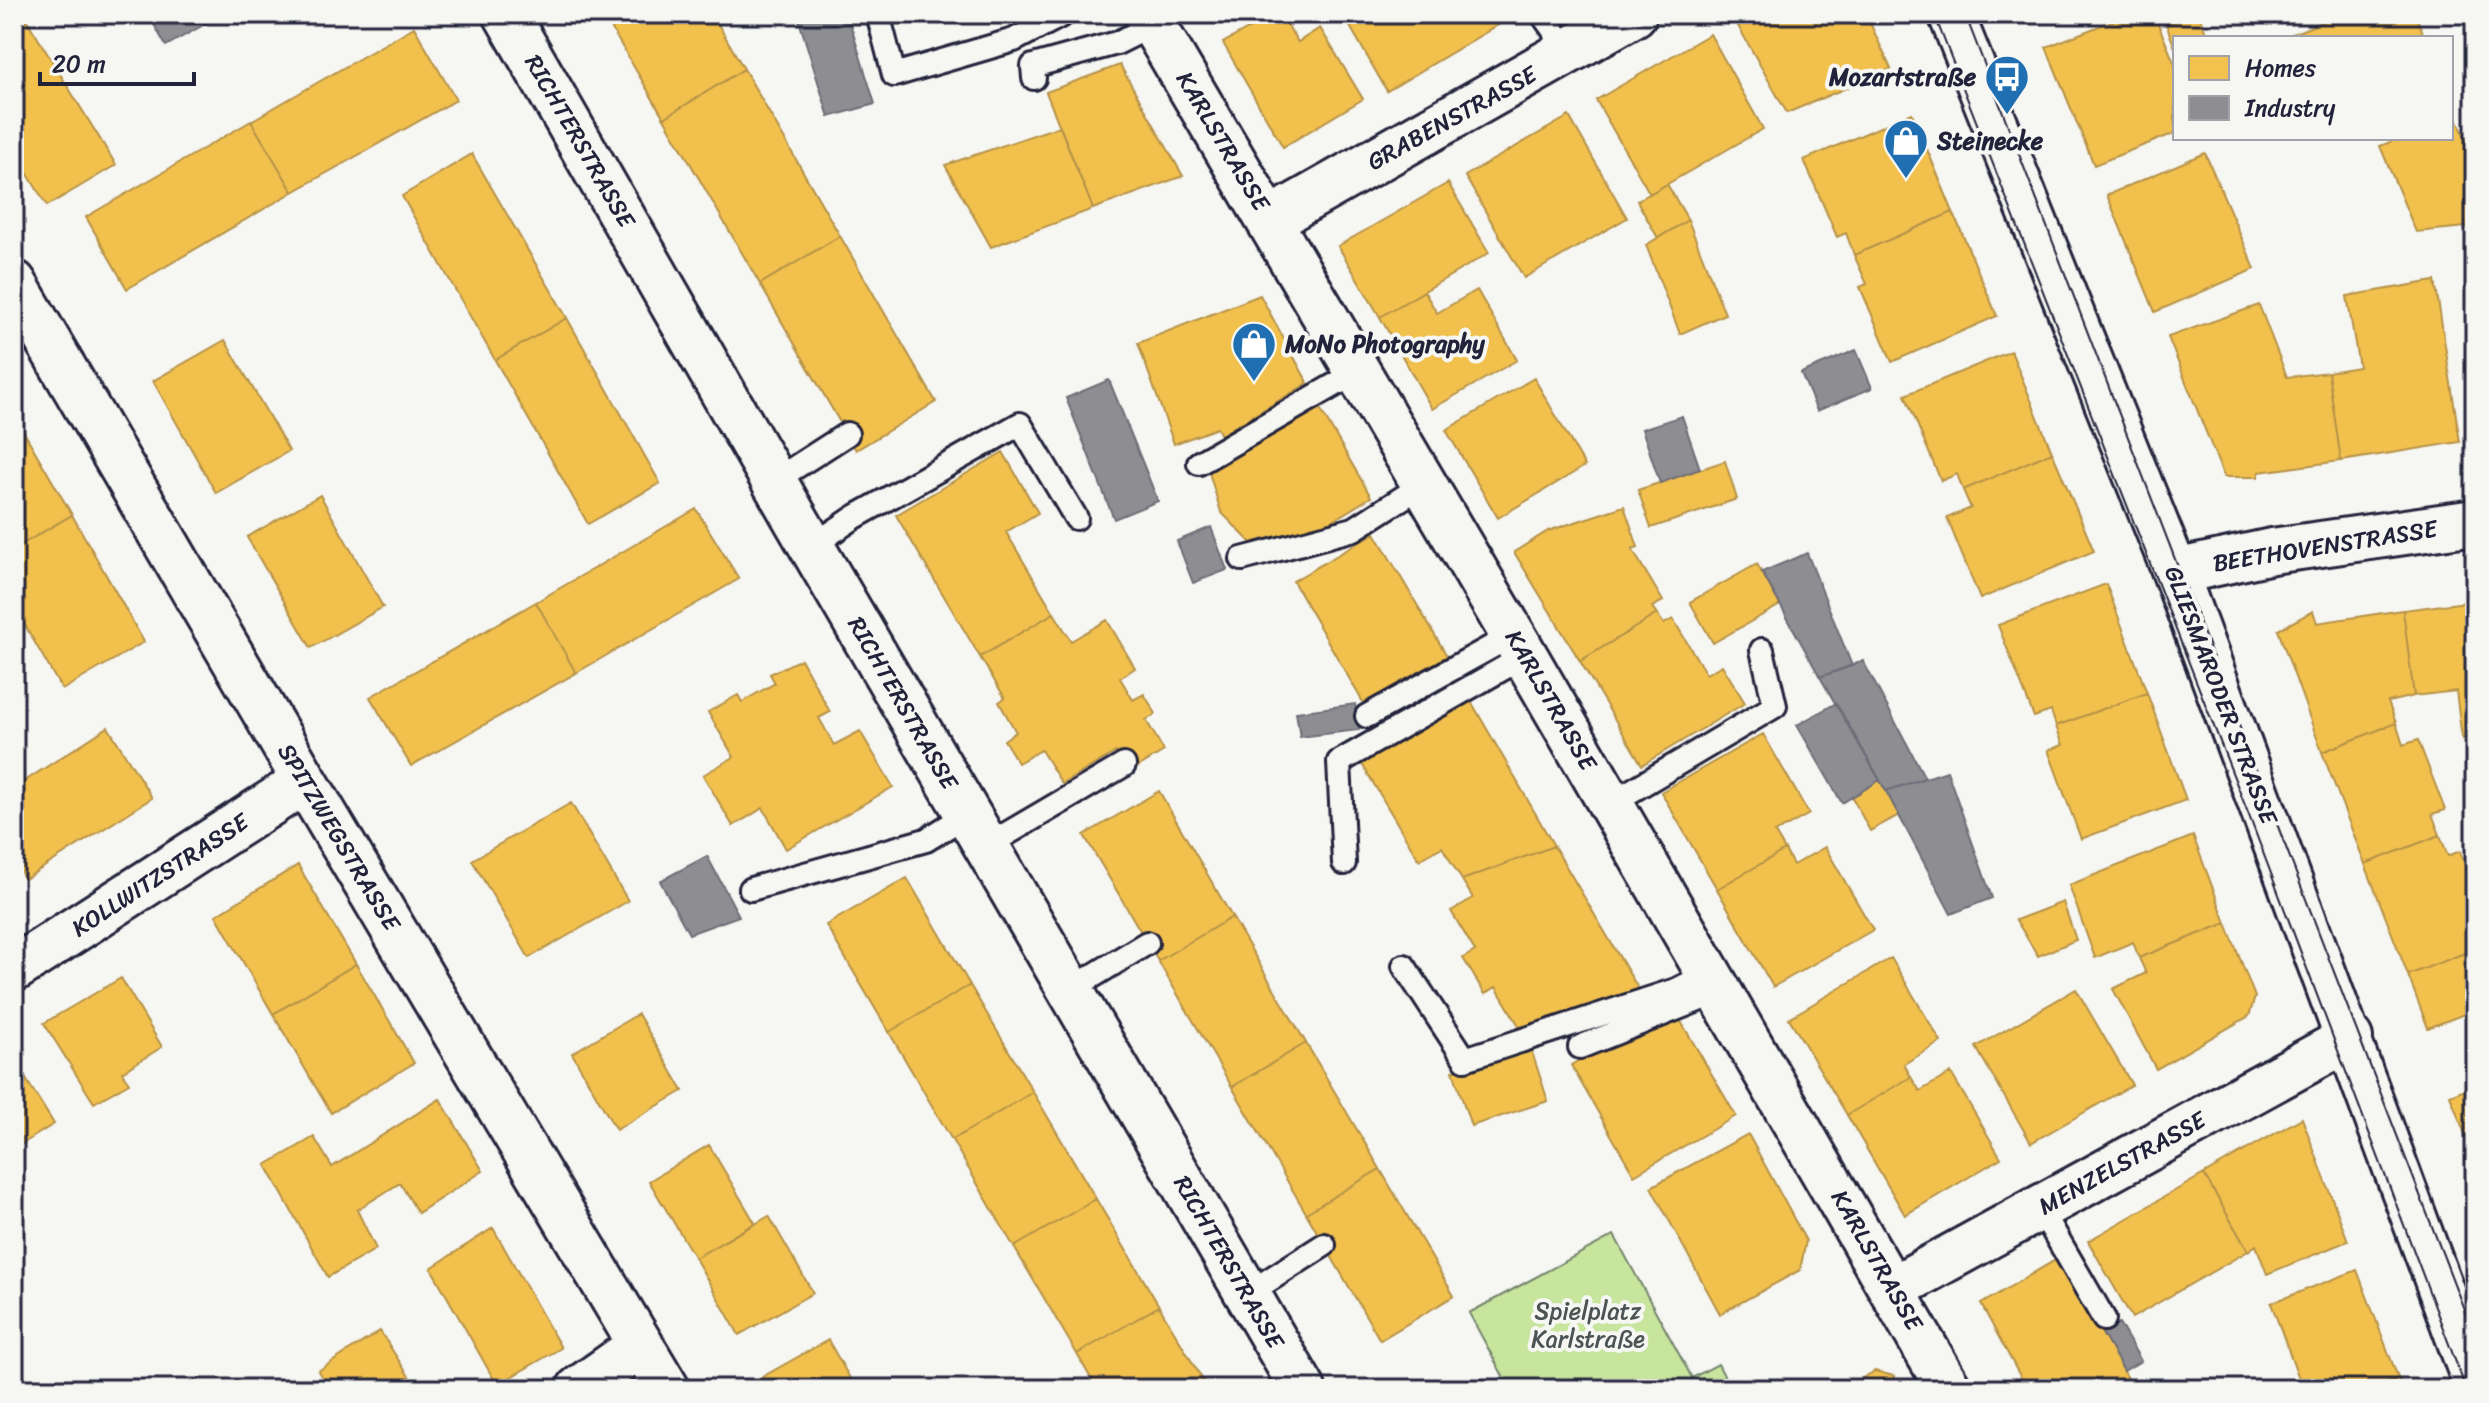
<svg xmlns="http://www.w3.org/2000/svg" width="2489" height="1403" viewBox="0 0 2489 1403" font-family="Sriracha,sans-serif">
  <rect width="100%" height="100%" fill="#f6f6f2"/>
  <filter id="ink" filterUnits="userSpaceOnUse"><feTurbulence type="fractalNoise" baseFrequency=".0125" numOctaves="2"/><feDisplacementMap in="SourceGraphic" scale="16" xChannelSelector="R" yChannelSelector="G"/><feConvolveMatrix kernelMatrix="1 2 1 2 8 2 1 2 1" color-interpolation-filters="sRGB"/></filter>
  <g filter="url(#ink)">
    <path fill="#c7e59d" stroke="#74846c" stroke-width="2" d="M 1614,1235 L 1692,1378 L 1718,1364 L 1731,1389 L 1510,1389 L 1469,1313 Z"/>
    <path fill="#f2c14e" stroke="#b49148" stroke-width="2" d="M 23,14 L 116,165 L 47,206 L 14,151 L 14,20 Z
      M 603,14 L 712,14 L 744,69 L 664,118 Z
      M 1275,14 L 1280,14 L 1298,42 L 1320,28 L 1363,99 L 1283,147 L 1223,43 Z
      M 1343,14 L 1515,14 L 1515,15 L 1387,91 Z
      M 1739,14 L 1866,14 L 1891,69 L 1787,113 L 1733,17 Z
      M 2130,14 L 2154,14 L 2175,65 L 2175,133 L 2094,165 L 2046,47 Z
      M 2194,14 L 2199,14 L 2207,36 L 2175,38 L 2175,48 L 2166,24 Z
      M 2341,14 L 2415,14 L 2425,38 L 2283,38 Z
      M 414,27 L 456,100 L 293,192 L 251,121 Z
      M 1710,34 L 1763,129 L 1650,194 L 1596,100 Z
      M 1120,65 L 1183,176 L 1093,209 L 1046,92 Z
      M 744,69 L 840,236 L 760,284 L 664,118 Z
      M 1912,113 L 1953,212 L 1854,255 L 1846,233 L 1837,237 L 1804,160 Z
      M 2456,115 L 2475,162 L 2475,226 L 2416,232 L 2380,146 L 2400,138 L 2451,138 L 2451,117 Z
      M 1569,116 L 1627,218 L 1524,278 L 1465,176 Z
      M 251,121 L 293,192 L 127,289 L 86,217 Z
      M 1060,126 L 1093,209 L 991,247 L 945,165 Z
      M 2205,153 L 2255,269 L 2155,312 L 2107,195 Z
      M 472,154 L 567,318 L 495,360 L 402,196 Z
      M 1448,183 L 1489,253 L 1380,317 L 1338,246 Z
      M 1667,184 L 1688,220 L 1658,238 L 1637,201 Z
      M 1953,212 L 1997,316 L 1892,362 L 1860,287 L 1867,284 L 1854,255 Z
      M 1688,220 L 1725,314 L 1680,334 L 1646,245 Z
      M 840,236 L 936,402 L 856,450 L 760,284 Z
      M 2435,281 L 2460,442 L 2341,461 L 2328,372 L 2359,367 L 2347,296 Z
      M 1477,290 L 1517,360 L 1432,409 L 1380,317 L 1424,291 L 1437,313 Z
      M 1260,295 L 1308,383 L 1221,435 L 1217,428 L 1174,444 L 1138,343 Z
      M 2259,305 L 2287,377 L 2328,372 L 2341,461 L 2259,472 L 2258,477 L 2224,477 L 2168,337 Z
      M 567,318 L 660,483 L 588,524 L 495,360 Z
      M 225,340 L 289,451 L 216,493 L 153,381 Z
      M 2011,351 L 2052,452 L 1963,490 L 1957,474 L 1941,481 L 1905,395 Z
      M 1534,378 L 1585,466 L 1498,518 L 1446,430 Z
      M 1318,405 L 1371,497 L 1327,524 L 1256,548 L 1221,512 L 1208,469 Z
      M 14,415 L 72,515 L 14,549 Z
      M 1003,452 L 1038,513 L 1006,532 L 1054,613 L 980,657 L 896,515 Z
      M 2052,452 L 2094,551 L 1980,599 L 1947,518 L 1971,508 L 1963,490 Z
      M 1725,461 L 1737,499 L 1651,528 L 1638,490 Z
      M 320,495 L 383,607 L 311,648 L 247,537 Z
      M 1624,506 L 1638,547 L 1632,549 L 1663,601 L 1652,607 L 1657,614 L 1580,661 L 1514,552 L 1548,531 Z
      M 696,509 L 739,579 L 576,673 L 536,602 Z
      M 72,515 L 144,642 L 62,690 L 14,606 L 14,549 Z
      M 1375,533 L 1447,656 L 1364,704 L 1293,581 Z
      M 1757,564 L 1780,605 L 1713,643 L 1690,602 Z
      M 2106,584 L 2147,693 L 2056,726 L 2051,711 L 2034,717 L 1998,625 Z
      M 2475,601 L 2475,737 L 2462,739 L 2456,691 L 2414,696 L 2403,610 Z
      M 536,602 L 576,673 L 411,766 L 370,697 Z
      M 2403,610 L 2414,696 L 2388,702 L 2396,723 L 2322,752 L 2278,630 L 2313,611 L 2317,623 Z
      M 1054,613 L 1071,641 L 1107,620 L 1135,668 L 1120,678 L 1133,700 L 1144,694 L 1156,714 L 1146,720 L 1164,751 L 1128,773 L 1116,752 L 1062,784 L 1041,750 L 1018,763 L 1004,740 L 1016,732 L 999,702 L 1005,698 L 980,657 Z
      M 1657,614 L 1664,624 L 1673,619 L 1706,674 L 1722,665 L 1745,703 L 1642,765 L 1580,661 Z
      M 801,659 L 830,712 L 819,718 L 834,745 L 860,731 L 893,787 L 786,849 L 763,808 L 733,826 L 703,775 L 734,757 L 708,712 L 738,695 L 742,702 L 775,683 L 770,674 Z
      M 2147,693 L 2186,800 L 2081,839 L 2048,750 L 2063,745 L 2056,726 Z
      M 1468,696 L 1554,846 L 1462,880 L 1442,847 L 1419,860 L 1362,764 Z
      M 2396,723 L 2403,745 L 2418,740 L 2445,810 L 2432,814 L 2440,835 L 2365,864 L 2322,752 Z
      M 108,727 L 152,798 L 25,879 L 14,861 L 14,788 Z
      M 1763,734 L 1809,814 L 1775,833 L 1785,850 L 1717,889 L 1661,792 Z
      M 1880,780 L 1899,815 L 1870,831 L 1852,797 Z
      M 1159,791 L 1232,917 L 1158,961 L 1084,835 Z
      M 571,803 L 628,901 L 529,958 L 472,860 Z
      M 2440,835 L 2448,856 L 2460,851 L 2475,890 L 2475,949 L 2408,975 L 2365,864 Z
      M 2193,836 L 2226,923 L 2139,958 L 2133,942 L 2095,958 L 2069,885 Z
      M 1554,846 L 1639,990 L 1522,1031 L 1496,987 L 1485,994 L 1463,958 L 1475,951 L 1451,911 L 1473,898 L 1462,880 Z
      M 1825,847 L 1873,930 L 1773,987 L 1717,889 L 1785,850 L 1793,865 Z
      M 298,865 L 356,964 L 273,1014 L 216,915 Z
      M 907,878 L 970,985 L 889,1032 L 826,925 Z
      M 2063,902 L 2076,940 L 2038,956 L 2016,920 Z
      M 1232,917 L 1306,1043 L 1232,1087 L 1158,961 Z
      M 2226,923 L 2255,997 L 2249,1016 L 2156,1069 L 2113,989 L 2146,973 L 2139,958 Z
      M 2475,949 L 2475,1010 L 2428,1028 L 2408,975 Z
      M 1891,958 L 1941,1042 L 1904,1064 L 1911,1077 L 1847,1115 L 1789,1018 Z
      M 356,964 L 414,1063 L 331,1113 L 273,1014 Z
      M 121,978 L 162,1047 L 122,1072 L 129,1083 L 94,1103 L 44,1023 Z
      M 970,985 L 1033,1092 L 952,1140 L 889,1032 Z
      M 2076,989 L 2132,1085 L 2031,1143 L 1976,1047 Z
      M 1676,1013 L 1736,1116 L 1634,1175 L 1571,1065 L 1638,1026 Z
      M 638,1014 L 683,1091 L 616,1130 L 572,1053 Z
      M 1306,1043 L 1380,1169 L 1306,1213 L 1232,1087 Z
      M 1530,1046 L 1548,1101 L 1471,1126 L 1453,1071 Z
      M 14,1060 L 54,1124 L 14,1149 Z
      M 1951,1073 L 2001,1158 L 1905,1215 L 1847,1115 L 1911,1077 L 1920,1091 Z
      M 2475,1085 L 2475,1160 L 2450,1095 Z
      M 1033,1092 L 1096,1199 L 1014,1247 L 952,1140 Z
      M 440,1099 L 483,1171 L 418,1213 L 400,1183 L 357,1210 L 376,1249 L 328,1277 L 266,1165 L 314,1137 L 332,1167 Z
      M 2302,1118 L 2348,1241 L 2267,1274 L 2256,1245 L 2248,1251 L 2204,1174 Z
      M 1748,1134 L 1806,1241 L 1800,1270 L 1720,1314 L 1651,1187 Z
      M 709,1145 L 755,1223 L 695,1258 L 649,1181 Z
      M 1380,1169 L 1454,1296 L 1380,1340 L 1306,1213 Z
      M 2204,1174 L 2248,1251 L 2132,1318 L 2088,1241 Z
      M 1096,1199 L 1159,1306 L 1077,1354 L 1014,1247 Z
      M 769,1216 L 813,1293 L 739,1335 L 695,1258 Z
      M 493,1228 L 561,1348 L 497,1385 L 431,1268 Z
      M 2059,1258 L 2134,1389 L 2027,1389 L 1981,1304 Z
      M 2357,1270 L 2398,1378 L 2368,1389 L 2303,1389 L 2271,1303 Z
      M 1159,1306 L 1208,1389 L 1097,1389 L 1077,1354 Z
      M 380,1331 L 417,1389 L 329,1389 L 318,1371 Z
      M 828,1340 L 856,1389 L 750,1389 L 748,1385 Z
      M 1875,1371 L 1894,1376 L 1901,1389 L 1843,1389 Z
      M 2398,1378 L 2402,1389 L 2368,1389 Z"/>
    <path fill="#8d8d92" stroke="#6d6d78" stroke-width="2" d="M 148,14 L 223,14 L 166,46 Z
      M 797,14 L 847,14 L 875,104 L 829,117 Z
      M 1856,350 L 1872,388 L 1817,411 L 1801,373 Z
      M 1109,380 L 1158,501 L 1114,519 L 1066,398 Z
      M 1682,416 L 1700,469 L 1660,483 L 1642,429 Z
      M 1211,527 L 1227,570 L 1193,583 L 1177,541 Z
      M 1807,553 L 1852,666 L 1820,677 L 1762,572 Z
      M 1863,661 L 1925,778 L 1886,791 L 1820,677 Z
      M 1836,703 L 1880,780 L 1842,803 L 1797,725 Z
      M 1355,704 L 1359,730 L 1300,737 L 1296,712 Z
      M 1947,771 L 1992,898 L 1951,914 L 1886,791 Z
      M 707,856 L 739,916 L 689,934 L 660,881 Z
      M 2119,1323 L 2141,1361 L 2124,1371 L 2102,1333 Z"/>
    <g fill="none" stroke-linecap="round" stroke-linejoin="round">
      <g stroke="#22223b" stroke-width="28">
        <path id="lane" d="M 878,14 L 894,75 L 1014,40 L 1064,14
          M 1542,14 L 1569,52
          M 1034,78 L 1033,66 L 1117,43 L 1153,25
          M 1199,463 L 1359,371
          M 774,481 L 847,434
          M 812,546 L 855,517 L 1020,424 L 1076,518
          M 1242,559 L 1354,529 L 1424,484
          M 1367,716 L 1513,635
          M 1611,803 L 1775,706 L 1762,650
          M 986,846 L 1124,765
          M 1344,863 L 1339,762 L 1525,656
          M 751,889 L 926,840 L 968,814
          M 1404,966 L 1465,1059 L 1676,990 L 1710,973
          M 1070,990 L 1147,943
          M 1580,1047 L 1721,991
          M 2040,1208 L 2104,1319
          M 1247,1294 L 1324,1245"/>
      </g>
      <g stroke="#22223b" stroke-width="50">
        <path id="street" d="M 506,14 L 798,523 L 1303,1389
          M 1147,14 L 1513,635 L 1949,1389
          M 1270,220 L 1634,14
          M 14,283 L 305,781 L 667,1389
          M 2175,572 L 2272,551 L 2475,522
          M 14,969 L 305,781
          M 1894,1288 L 2350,1038
          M 579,1389 L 641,1345"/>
      </g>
      <g stroke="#22223b" stroke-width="50">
        <path id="secondary" d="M 1951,14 L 2175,572 L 2475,1382"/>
      </g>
      <use href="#lane" stroke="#f6f6f2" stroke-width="22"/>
      <use href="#street" stroke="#f6f6f2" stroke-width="44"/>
      <use href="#secondary" stroke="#f6f6f2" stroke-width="44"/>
      <path stroke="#22223b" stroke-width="2" d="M 1934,14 L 2250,818 L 2466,1389
        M 1965,14 L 2475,1338"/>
    </g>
  </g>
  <defs>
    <g id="bus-pin" transform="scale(2.3)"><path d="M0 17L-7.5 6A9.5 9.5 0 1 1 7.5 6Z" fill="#1f6fb2" stroke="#f6f6f2"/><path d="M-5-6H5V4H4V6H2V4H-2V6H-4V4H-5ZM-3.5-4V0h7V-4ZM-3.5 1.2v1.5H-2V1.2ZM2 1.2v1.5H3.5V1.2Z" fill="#fff"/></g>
    <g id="shop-pin" transform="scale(2.3)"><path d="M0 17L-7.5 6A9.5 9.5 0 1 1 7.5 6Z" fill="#1f6fb2" stroke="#f6f6f2"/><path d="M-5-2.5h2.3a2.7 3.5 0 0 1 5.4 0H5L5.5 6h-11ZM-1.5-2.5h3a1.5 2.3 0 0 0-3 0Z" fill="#fff"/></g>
  </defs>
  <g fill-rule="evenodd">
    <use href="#bus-pin" x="2007" y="77"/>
    <use href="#shop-pin" x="1906" y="141"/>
    <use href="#shop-pin" x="1254" y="344"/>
  </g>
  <g text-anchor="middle" stroke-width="8" stroke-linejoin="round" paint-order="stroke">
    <g font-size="24" font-weight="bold" fill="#22223b" stroke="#f6f6f2" text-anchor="start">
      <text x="1976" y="85" text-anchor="end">Mozartstraße</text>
      <text x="1937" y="149">Steinecke</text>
      <text x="1285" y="352">MoNo Photography</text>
    </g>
    <g font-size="24" fill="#22223b" stroke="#f6f6f2">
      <text transform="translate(1452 118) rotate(-29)" y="8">GRABENSTRASSE</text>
      <text transform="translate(580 141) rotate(60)" y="8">RICHTERSTRASSE</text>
      <text transform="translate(1223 141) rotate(59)" y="8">KARLSTRASSE</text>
      <text transform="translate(2325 546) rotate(-9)" y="8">BEETHOVENSTRASSE</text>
      <text transform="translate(2221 695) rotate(69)" y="8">GLIESMARODER STRASSE</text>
      <text transform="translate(1551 700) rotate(60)" y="8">KARLSTRASSE</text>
      <text transform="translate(903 703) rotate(60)" y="8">RICHTERSTRASSE</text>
      <text transform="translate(339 837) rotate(59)" y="8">SPITZWEGSTRASSE</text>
      <text transform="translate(160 875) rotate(-33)" y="8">KOLLWITZSTRASSE</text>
      <text transform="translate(2122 1163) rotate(-29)" y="8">MENZELSTRASSE</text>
      <text transform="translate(1877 1260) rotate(60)" y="8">KARLSTRASSE</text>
      <text transform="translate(1229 1262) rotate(60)" y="8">RICHTERSTRASSE</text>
    </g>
    <g font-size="24" fill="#4b5354" stroke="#f6f6f2">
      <text x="1588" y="1319">Spielplatz<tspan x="1588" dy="28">Karlstraße</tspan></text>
    </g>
  </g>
  <rect width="2489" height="1403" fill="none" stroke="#f6f6f2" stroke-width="48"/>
  <rect x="24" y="24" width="2441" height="1355" fill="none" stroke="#22223b" stroke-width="3" filter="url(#ink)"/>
  <rect x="2173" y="36" width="280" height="104" fill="#f6f6f2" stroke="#a1a1a9" stroke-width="2"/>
  <rect x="2189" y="56" width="40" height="24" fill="#f2c14e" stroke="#a1a1a9" stroke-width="2"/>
  <text x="2245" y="76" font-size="24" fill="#22223b">Homes</text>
  <rect x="2189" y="96" width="40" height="24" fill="#8d8d92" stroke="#a1a1a9" stroke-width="2"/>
  <text x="2245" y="116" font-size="24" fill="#22223b">Industry</text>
  <path d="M40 72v12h154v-12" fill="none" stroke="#22223b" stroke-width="4"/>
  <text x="52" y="72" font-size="24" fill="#22223b" stroke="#f6f6f2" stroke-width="6" paint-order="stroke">20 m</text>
</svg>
